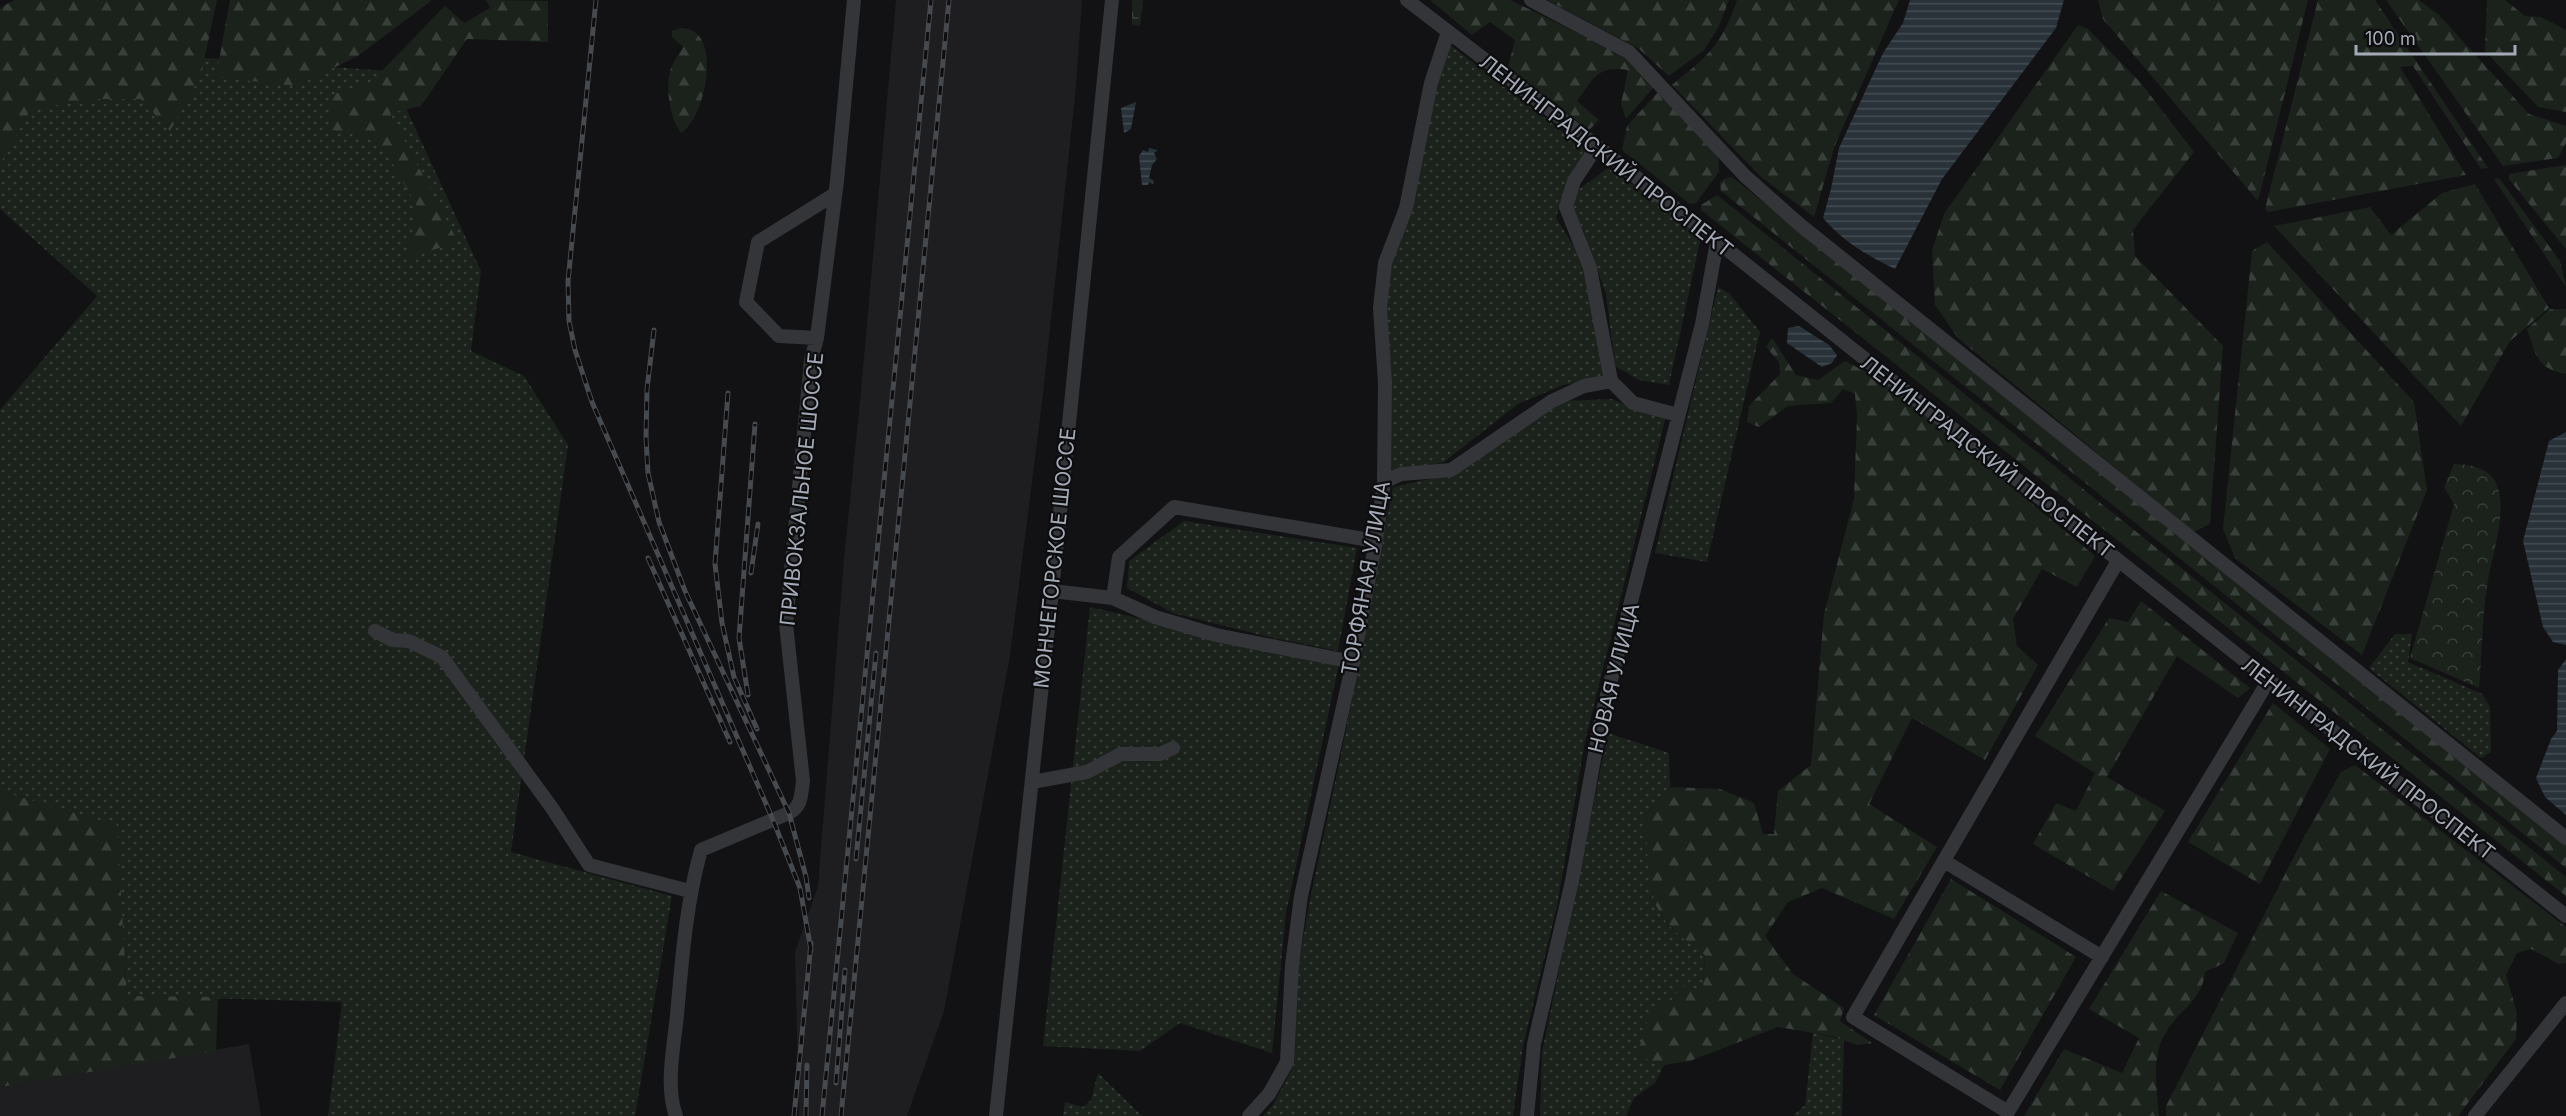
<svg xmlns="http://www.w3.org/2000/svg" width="2566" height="1116" viewBox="0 0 2566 1116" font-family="Inter,sans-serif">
  <defs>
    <pattern id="grass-dots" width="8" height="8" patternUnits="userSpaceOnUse" patternTransform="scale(1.5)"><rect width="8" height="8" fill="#1a221b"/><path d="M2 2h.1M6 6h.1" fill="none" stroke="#383f3a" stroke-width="1.8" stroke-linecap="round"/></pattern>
    <pattern id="forest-firs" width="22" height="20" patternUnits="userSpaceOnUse" patternTransform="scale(1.5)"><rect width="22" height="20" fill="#1a221b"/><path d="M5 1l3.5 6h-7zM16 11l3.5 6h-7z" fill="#383f3a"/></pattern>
    <pattern id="wetland-marsh" width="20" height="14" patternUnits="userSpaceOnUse" patternTransform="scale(1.5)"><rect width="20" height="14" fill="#1a221b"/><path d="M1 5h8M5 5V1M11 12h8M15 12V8" fill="none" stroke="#383f3a"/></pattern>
    <pattern id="park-crowns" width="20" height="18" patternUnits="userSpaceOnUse" patternTransform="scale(1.5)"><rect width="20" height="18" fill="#1a221b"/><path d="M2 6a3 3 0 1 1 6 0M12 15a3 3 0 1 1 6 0" fill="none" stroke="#383f3a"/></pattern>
    <pattern id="water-rules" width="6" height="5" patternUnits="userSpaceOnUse" patternTransform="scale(1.5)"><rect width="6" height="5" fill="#283238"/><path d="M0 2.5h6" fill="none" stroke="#444d53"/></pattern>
  </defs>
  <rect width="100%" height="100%" fill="#121214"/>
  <path fill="#1e1e21" d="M 896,0 L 1082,0 L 1076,87 L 1043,394 L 1010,656 L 944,1011 L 907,1116 L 799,1116 L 795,952 L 818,886 L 844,559 L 861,391 Z
    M 249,1044 L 261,1116 L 0,1116 L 0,1087 Z"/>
  <path fill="url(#grass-dots)" d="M 1449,44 L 1588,151 L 1567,182 L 1556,218 L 1574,247 L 1598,309 L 1605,378 L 1563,385 L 1518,404 L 1444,462 L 1386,474 L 1385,325 L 1390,263 Z
    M 192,57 L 389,71 L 481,271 L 471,351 L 524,376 L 568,445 L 511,852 L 672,896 L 635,1116 L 328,1116 L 342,1002 L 127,996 L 116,826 L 0,791 L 0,410 L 97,296 L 0,209 L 0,104 Z
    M 1608,168 L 1702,232 L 1669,385 L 1639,380 L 1615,366 L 1606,294 L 1584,232 L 1571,205 L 1578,190 Z
    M 1718,287 L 1730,294 L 1760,332 L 1707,562 L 1655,553 Z
    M 1612,399 L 1659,417 L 1666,416 L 1585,741 L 1557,906 L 1523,1046 L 1513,1116 L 1263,1116 L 1273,1105 L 1293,1067 L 1297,976 L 1310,899 L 1342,750 L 1393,487 L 1456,473 L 1564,401 Z
    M 1184,521 L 1357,548 L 1338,651 L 1269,637 L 1173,613 L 1127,588 L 1129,561 Z
    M 1090,607 L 1339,664 L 1286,913 L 1272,1053 L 1180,1023 L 1140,1051 L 1043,1046 Z
    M 2395,634 L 2412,634 L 2408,662 L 2482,694 L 2490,707 L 2491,752 L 2481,758 L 2369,668 Z
    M 1608,733 L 1669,753 L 1670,787 L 1645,816 C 1648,845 1647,877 1656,905 C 1663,925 1689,943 1705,954 L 1703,990 L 1638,1055 L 1664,1065 L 1655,1083 L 1634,1098 L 1626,1116 L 1540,1116 L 1542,1052 Z
    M 1813,1033 L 1844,1040 L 1842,1116 L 1793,1116 L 1805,1105 Z
    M 1098,1073 L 1142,1116 L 1063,1116 L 1065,1102 L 1083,1107 L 1091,1100 Z"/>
  <path fill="url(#forest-firs)" d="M 14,0 L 217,0 L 201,75 L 170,131 L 141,99 L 99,99 L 31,109 L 0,164 L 0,8 Z
    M 230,0 L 431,0 L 431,1 L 358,56 L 296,86 L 216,77 Z
    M 486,0 L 548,1 L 548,42 L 467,39 L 421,106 L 390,113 L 458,242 L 407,258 L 417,206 L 379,140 L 332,130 L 331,95 L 371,82 L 445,6 L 464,23 L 490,8 Z
    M 1430,0 L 1510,0 L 1621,54 L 1654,87 L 1626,119 L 1621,104 L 1628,70 C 1597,65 1594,78 1577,101 L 1599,120 L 1589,130 L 1508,67 L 1515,40 L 1490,22 L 1472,35 Z
    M 1547,0 L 1729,0 L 1718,28 L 1704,50 L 1669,76 L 1638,48 Z
    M 1737,0 L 1899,0 L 1835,145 L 1814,217 L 1760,176 L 1672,85 C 1709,55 1721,46 1737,0 Z
    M 2098,0 L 2308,0 L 2258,201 L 2103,19 Z
    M 2318,0 L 2375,0 L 2488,168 L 2481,169 L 2413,66 L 2400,67 L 2466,175 L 2268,212 L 2265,209 Z
    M 2386,0 L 2419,0 L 2439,15 L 2529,114 L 2566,126 L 2566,143 L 2558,158 L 2503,166 Z
    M 2487,0 L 2505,0 L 2525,16 L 2541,17 L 2566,30 L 2566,112 L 2538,107 L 2485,51 Z
    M 2078,25 L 2088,29 L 2141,83 L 2194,152 L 2133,230 L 2135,256 L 2223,346 L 2210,524 L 2193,532 L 1958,338 L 1935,305 L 1932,250 L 1944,214 Z
    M 681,28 C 725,28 705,120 681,133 C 669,118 665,86 671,68 C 674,61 679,54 683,47 L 672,37 L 672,31 Z
    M 1659,91 L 1718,154 L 1719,172 L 1696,203 L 1690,204 L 1622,150 L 1627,126 Z
    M 2566,165 L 2566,247 L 2565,248 L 2509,179 L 2509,174 Z
    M 1732,177 L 2566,844 L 2566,868 L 1721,191 L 1720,183 L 1724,179 Z
    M 2499,178 L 2560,261 L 2566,287 L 2494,179 Z
    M 2475,184 L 2549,308 L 2510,341 L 2461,426 L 2274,226 L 2370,207 L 2391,235 L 2442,193 Z
    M 1717,195 L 2566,877 L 2566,896 L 1701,210 L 1701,205 Z
    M 2267,242 L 2414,402 L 2427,490 L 2362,655 L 2235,558 L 2223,529 L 2252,251 Z
    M 2550,309 L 2566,309 L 2566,374 C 2536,368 2536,355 2527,329 Z
    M 1772,338 L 1796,375 L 1818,380 L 1845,361 L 1876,377 L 1937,425 L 2095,556 L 2077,587 L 2042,569 L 2013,619 L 2017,646 L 2038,665 L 1985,760 L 1912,718 L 1869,804 L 1937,847 L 1894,919 L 1822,888 L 1788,902 L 1765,936 L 1793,974 L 1844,1008 L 1840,1021 L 1872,1043 L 1857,1045 L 1831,1036 L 1778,1027 L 1690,1061 L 1664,1065 L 1637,1056 L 1651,1007 L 1671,1001 L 1681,986 L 1703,989 L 1705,955 C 1689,943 1663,924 1656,905 C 1646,878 1648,845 1645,816 L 1670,787 L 1720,789 L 1754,803 L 1763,834 L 1774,834 L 1778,791 L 1811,765 L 1824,614 L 1854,499 L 1857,415 L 1855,394 L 1843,389 L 1831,403 L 1788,406 L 1759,427 L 1747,422 L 1749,406 L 1780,374 L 1779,362 L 1766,347 Z
    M 2141,601 L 2250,688 L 2238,698 L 2177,656 L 2107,777 L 2165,811 L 2113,891 L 2033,844 L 2056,803 L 2076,811 L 2095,773 L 2035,736 L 2109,618 L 2128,622 Z
    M 2273,703 L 2330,749 L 2260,884 L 2188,842 Z
    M 2355,765 L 2566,927 L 2566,963 L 2559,964 L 2531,949 L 2517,953 L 2506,975 L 2517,1013 L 2516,1039 L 2458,1116 L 2166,1116 L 2166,1106 L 2303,839 L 2341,772 Z
    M 0,791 L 117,825 L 127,996 L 218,997 L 216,1051 L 0,1087 Z
    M 1951,879 L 2076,957 L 2000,1090 L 1874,1015 Z
    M 2161,891 L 2238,933 L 2224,963 L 2205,972 C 2202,1000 2182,1008 2168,1029 C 2150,1055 2157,1087 2159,1116 L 2024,1116 L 2064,1049 L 2122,1073 L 2139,1038 L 2089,1009 Z"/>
  <path fill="url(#wetland-marsh)" d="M 1132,0 L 1143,0 L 1140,26 L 1132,24 Z"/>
  <path fill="url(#park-crowns)" d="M 2454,464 C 2470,464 2490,468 2497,485 C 2508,512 2491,558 2487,586 C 2482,620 2482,654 2479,688 L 2410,658 L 2454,504 L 2444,487 Z"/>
  <path fill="url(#water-rules)" d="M 1910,0 L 2064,0 L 2056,28 L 1942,179 L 1895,269 C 1865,254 1845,243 1823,218 L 1831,189 L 1839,148 L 1883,53 L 1903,23 Z
    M 1136,102 L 1131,129 L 1124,133 L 1121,108 Z
    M 1149,148 L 1158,150 L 1154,153 L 1157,159 L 1152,165 L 1149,178 L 1154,181 L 1153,184 L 1149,182 L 1148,185 L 1142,185 L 1139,156 L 1143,150 L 1148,152 Z
    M 1799,326 L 1829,345 L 1837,355 L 1832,363 L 1822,367 L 1787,343 L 1788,328 Z
    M 2566,432 L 2566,645 L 2553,642 L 2543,627 L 2523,541 L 2549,441 Z
    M 2566,659 L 2566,815 L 2545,797 L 2536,778 L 2551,739 L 2557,731 L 2558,670 Z"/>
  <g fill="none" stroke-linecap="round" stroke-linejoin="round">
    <path stroke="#333539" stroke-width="14" d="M 1407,0 L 1597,146 L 2566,916
      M 1531,0 L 1629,52 L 1745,176 L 1799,224 L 2566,838
      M 1597,146 L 1574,181 L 1566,207 L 1590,268 L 1611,381
      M 835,194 L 758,242 L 746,302 L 779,336 L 817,338 L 837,181 L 854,0
      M 1384,482 L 1401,474 L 1451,470 L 1552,401 L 1584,386 L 1611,381 L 1633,403 L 1678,415
      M 2118,561 L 1853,1017 L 2008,1112 L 2269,680
      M 1052,591 L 1113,598 L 1155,617 L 1216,635 L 1353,662
      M 1113,598 L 1119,557 L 1174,507 L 1376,541
      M 375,631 L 392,640 L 409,641 L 442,657 L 552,808 L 589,865 L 690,891
      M 1032,782 L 1087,772 L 1121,754 L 1160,754 L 1173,748
      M 1944,861 L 2102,957
      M 676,1116 C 665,1086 674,1046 677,1015 C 682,959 686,904 701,850 L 789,813 C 802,806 801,795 803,781 L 786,624 L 811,360 L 817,338
      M 996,1116 L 1052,591 L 1112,0
      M 1249,1116 L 1269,1094 L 1287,1062 L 1292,965 L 1301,896 L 1353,662 L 1376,541 L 1384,482 L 1385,383 L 1380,308 L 1385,263 L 1406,208 L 1431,83 L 1448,32
      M 1527,1116 L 1534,1044 L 1572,881 L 1602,715 L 1702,324 L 1717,242
      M 2475,1116 L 2566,1003"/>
    <g stroke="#46494e" stroke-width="5">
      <path id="rail" d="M 596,0 L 568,281 L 569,321 L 575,350 L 592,402 L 773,820 L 800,888 L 811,950
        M 654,330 L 647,389 L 646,438 L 648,473 L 659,522 L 685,591 L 789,813 L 806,877 L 809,898
        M 728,393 L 715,564 L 722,623 L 734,677 L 757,729
        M 648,558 L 730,742
        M 751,573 L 758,524
        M 748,695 L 739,638 L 755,424
        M 856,859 L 876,653
        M 836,1083 L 845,970
        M 794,1116 L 811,943
        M 806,1116 L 807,1065
        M 822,1116 L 931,0
        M 841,1116 L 949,0"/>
    </g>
    <use href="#rail" stroke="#0d0d0f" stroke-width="3" stroke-dasharray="9" stroke-linecap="butt"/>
  </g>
  <g text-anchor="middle" stroke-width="4.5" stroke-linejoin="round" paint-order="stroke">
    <g font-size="21" fill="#a3aab5" stroke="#0d0d0f">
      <text transform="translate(1606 156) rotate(38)" y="7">ЛЕНИНГРАДСКИЙ ПРОСПЕКТ</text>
      <text transform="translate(1987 457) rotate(38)" y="7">ЛЕНИНГРАДСКИЙ ПРОСПЕКТ</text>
      <text transform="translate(802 489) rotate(-84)" y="7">ПРИВОКЗАЛЬНОЕ ШОССЕ</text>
      <text transform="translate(1055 558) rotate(-84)" y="7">МОНЧЕГОРСКОЕ ШОССЕ</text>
      <text transform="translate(1366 578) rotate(-80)" y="7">ТОРФЯНАЯ УЛИЦА</text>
      <text transform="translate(1614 678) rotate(-76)" y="7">НОВАЯ УЛИЦА</text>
      <text transform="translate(2368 759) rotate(38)" y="7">ЛЕНИНГРАДСКИЙ ПРОСПЕКТ</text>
    </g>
  </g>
  <path d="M2356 45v9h159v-9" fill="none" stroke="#a3aab5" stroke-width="3"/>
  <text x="2365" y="45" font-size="18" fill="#a3aab5" stroke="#0d0d0f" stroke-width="4.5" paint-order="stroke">100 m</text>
</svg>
